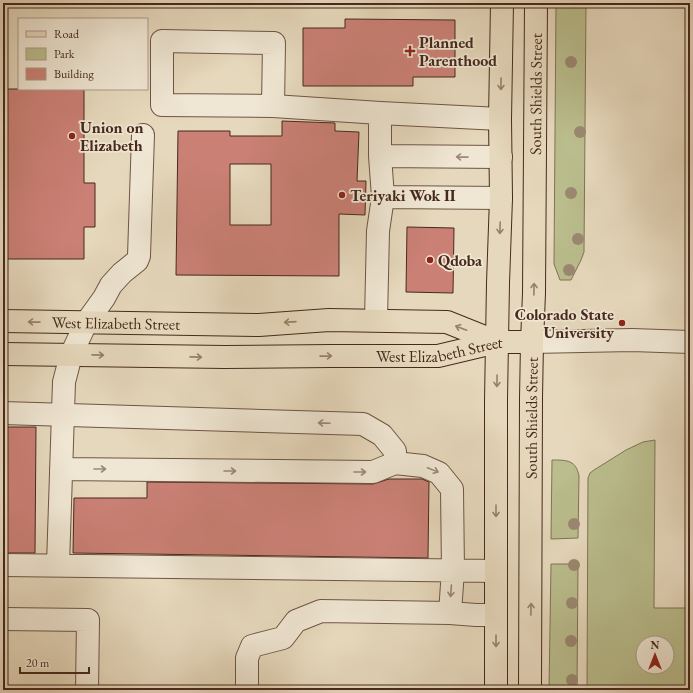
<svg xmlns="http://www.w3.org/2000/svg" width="693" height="693" viewBox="0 0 693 693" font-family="'EB Garamond',serif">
  <rect width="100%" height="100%" fill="#e6d8bc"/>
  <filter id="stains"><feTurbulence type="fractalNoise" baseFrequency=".005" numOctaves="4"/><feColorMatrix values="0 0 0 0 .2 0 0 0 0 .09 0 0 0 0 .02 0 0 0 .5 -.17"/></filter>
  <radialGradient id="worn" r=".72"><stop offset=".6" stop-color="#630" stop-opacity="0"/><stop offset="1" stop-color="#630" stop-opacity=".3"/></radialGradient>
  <path fill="#babd8d" stroke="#807355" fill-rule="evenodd" d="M 556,3 L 586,3 L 584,252 L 581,260 L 571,280 L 560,280 L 554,264 Z
    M 655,440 L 654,608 L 690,608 L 690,690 L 587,690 L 588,478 L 590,473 L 594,470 L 626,450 L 643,442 ZM 643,643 L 667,643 L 667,667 L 643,667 Z
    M 552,460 C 567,460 576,460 579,476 L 578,538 L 551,539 Z
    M 551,564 L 578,564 L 577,690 L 549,690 Z"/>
  <path fill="#ca8075" stroke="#47291d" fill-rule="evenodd" d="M 345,19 L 455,20 L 455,77 L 413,77 L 413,86 L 303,86 L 303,28 L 345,28 Z
    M 3,89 L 84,89 L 84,183 L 95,183 L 95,227 L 84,227 L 84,259 L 3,259 Z
    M 282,121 L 335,123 L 335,131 L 359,132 L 357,181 L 366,181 L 365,215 L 339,214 L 339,276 L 176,275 L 178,131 L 230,131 L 230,136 L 282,136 ZM 230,164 L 271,164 L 271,225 L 230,225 Z
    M 407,227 L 454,228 L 453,293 L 406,292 Z
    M 3,427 L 36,427 L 35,553 L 3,553 Z
    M 389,479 L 422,479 L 429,482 L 428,558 L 73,553 L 74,498 L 147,498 L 147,482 L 373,484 Z"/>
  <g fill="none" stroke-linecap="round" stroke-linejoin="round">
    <g stroke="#6f5545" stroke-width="24">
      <path id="minor" d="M 273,106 L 274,43 L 162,41 L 162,105 L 273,106 L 380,113 L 500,119
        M 380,113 L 380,156 L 383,197
        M 380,156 L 501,157
        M 376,320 L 378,231 L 383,197 L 501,198
        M 532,342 L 632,340 L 690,342
        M 3,413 L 363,424 L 382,435 L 395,451 L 395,463 L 373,472 L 61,469
        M 395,463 L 423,466 L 439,473 L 452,489 L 453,570 L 450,613
        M 3,565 L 496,571
        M 58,565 L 64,382 L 71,355 L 86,323 L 104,298 L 111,285 L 122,273 L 137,261 L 139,256 L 143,135
        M 3,619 L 88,620 L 87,690
        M 247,690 L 247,658 L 252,646 L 283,638 L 296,621 L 321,611 L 450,613 L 476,615 L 496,615"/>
    </g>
    <g stroke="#47291d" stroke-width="24">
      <g id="major">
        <path id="s1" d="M 3,321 L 259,325 L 329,320 L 447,322 L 497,342"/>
        <path id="s2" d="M 3,354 L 225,357 L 331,356 L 438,356 L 497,342 L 532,342"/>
        <path d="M 496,690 L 496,400 L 498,283 L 501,198 L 500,119 L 502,3"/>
        <path id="s3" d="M 530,690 L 531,398 L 532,342 L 534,293 L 536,3"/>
      </g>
    </g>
    <use href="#minor" stroke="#efe6d3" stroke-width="22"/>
    <use href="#major" stroke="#e6d8bc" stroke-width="22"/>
  </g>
  <g fill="#9b8871">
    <circle cx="571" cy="62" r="6"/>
    <circle cx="580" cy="132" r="6"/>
    <circle cx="571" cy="193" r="6"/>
    <circle cx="578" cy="239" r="6"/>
    <circle cx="569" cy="270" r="6"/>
    <circle cx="574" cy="524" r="6"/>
    <circle cx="574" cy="565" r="6"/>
    <circle cx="572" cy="603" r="6"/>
    <circle cx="571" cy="641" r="6"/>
    <circle cx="572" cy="680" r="6"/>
  </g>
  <defs><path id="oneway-shaft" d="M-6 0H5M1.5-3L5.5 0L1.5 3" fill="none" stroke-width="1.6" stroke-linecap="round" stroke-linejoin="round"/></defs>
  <g stroke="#96806c">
    <use href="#oneway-shaft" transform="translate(501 84) rotate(91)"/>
    <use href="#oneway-shaft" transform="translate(500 228) rotate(92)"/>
    <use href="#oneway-shaft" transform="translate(534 289) rotate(-89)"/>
    <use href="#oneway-shaft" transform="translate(34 322) rotate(-179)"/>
    <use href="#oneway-shaft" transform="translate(290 322) rotate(176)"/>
    <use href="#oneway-shaft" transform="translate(461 328) rotate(-159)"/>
    <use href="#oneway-shaft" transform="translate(98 355) rotate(1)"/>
    <use href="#oneway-shaft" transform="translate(326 356) rotate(-1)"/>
    <use href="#oneway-shaft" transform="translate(196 357) rotate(1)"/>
    <use href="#oneway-shaft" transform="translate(497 381) rotate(91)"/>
    <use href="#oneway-shaft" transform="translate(496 511) rotate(90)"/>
    <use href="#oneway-shaft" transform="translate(531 609) rotate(-89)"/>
    <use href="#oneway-shaft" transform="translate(496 641) rotate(90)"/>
  </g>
  <g stroke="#9b8878">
    <use href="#oneway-shaft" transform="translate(462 157) rotate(-179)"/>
    <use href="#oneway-shaft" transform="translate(324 423) rotate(-178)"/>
    <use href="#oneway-shaft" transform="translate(100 469)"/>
    <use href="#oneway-shaft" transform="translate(433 470) rotate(22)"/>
    <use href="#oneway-shaft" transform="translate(230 471)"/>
    <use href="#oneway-shaft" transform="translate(360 472)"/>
    <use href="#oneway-shaft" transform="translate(451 591) rotate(94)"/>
  </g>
  <g fill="#8f2418" stroke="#efe6d3" stroke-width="1.5">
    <path d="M408 45h4v4h4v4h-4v4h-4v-4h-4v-4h4z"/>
    <circle cx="72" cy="136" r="4"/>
    <circle cx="342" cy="195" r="4"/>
    <circle cx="430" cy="260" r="4"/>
    <circle cx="622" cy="323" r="4"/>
  </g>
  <g text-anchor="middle" stroke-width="3.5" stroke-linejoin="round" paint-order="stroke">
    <g font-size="16" font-weight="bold" fill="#47291d" stroke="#efe6d3" text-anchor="start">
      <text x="419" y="48">Planned<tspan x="419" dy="18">Parenthood</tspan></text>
      <text x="80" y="133">Union on<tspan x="80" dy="18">Elizabeth</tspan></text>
      <text x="350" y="201">Teriyaki Wok II</text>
      <text x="438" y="266">Qdoba</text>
      <text x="614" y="320" text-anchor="end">Colorado State<tspan x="614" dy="18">University</tspan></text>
    </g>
    <g font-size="16" fill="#47291d" stroke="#efe6d3">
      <text dy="6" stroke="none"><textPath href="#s3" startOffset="596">South Shields Street</textPath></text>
      <text dy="6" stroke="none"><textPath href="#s1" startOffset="113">West Elizabeth Street</textPath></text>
      <text dy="6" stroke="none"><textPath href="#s2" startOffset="437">West Elizabeth Street</textPath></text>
      <text dy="6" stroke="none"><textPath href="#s3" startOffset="272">South Shields Street</textPath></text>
    </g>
  </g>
  <rect width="693" height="693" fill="none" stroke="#e6d8bc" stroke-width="16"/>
  <rect x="4" y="4" width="685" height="685" fill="none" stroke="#47291d" stroke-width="2"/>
  <rect x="8" y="8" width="677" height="677" fill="none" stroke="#47291d"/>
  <rect x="18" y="18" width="130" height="72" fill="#efe6d3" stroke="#ac9a8a"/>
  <rect x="26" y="31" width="20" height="6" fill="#e6d8bc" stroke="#ac9a8a"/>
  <text x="54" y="38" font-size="12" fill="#47291d">Road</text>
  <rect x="26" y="48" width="20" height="12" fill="#babd8d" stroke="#ac9a8a"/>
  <text x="54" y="58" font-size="12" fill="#47291d">Park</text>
  <rect x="26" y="68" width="20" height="12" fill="#ca8075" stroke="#ac9a8a"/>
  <text x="54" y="78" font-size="12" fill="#47291d">Building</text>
  <g transform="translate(655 655)"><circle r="19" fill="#efe6d3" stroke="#ac9a8a"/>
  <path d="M0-3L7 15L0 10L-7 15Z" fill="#8f2418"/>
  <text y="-6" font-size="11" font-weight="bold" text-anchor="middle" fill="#47291d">N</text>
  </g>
  <path d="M20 667v6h69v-6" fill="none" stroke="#47291d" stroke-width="2"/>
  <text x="26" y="667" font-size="12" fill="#47291d" stroke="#efe6d3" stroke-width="3" paint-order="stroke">20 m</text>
  <rect width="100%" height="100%" filter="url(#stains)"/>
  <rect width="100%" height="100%" fill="url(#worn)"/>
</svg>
